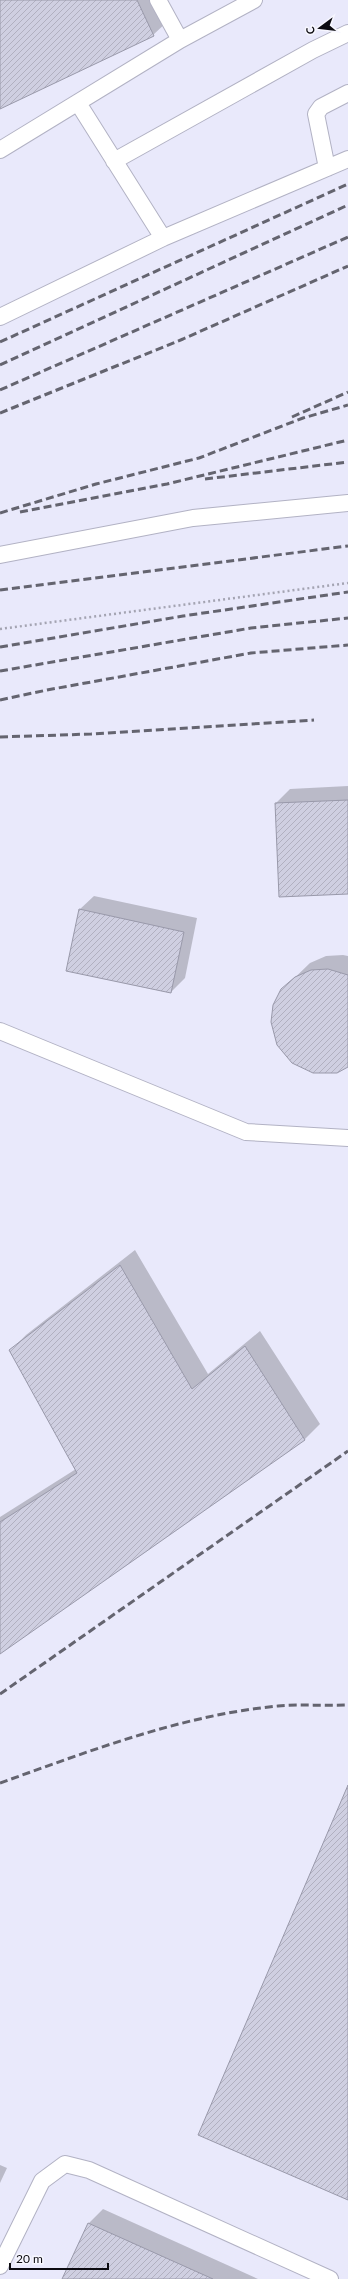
<svg xmlns="http://www.w3.org/2000/svg" width="348" height="2279" viewBox="0 0 348 2279" font-family="Lato,sans-serif">
  <defs>
    <pattern id="building-hatch" width="6" height="6" patternUnits="userSpaceOnUse"><rect width="6" height="6" fill="#cfcfe1"/><path d="M-1 1l2-2M0 6l6-6M5 7l2-2" fill="none" stroke="#b1b0c0"/></pattern>
  </defs>
  <rect width="100%" height="100%" fill="#e9e9fb"/>
  <path fill="#0003" d="M 0,0 L 158,0 L 168,21 L 153,35 L 0,108 Z
    M 348,786 L 348,893 L 280,896 L 276,803 L 290,789 Z
    M 94,896 L 197,918 L 185,978 L 171,992 L 79,910 Z
    M 343,955 L 348,956 L 348,1066 L 282,990 L 310,963 L 326,956 Z
    M 135,1250 L 208,1374 L 260,1331 L 320,1424 L 304,1440 L 0,1653 L 0,1517 L 76,1469 L 11,1350 L 26,1335 Z
    M 0,2165 L 7,2168 L 0,2183 Z
    M 103,2209 L 258,2279 L 63,2279 L 89,2223 Z"/>
  <path fill="url(#building-hatch)" stroke="#99a" d="M 0,0 L 137,0 L 154,36 L 0,109 Z
    M 348,800 L 348,894 L 279,897 L 275,803 Z
    M 79,909 L 184,932 L 171,993 L 66,971 Z
    M 328,969 L 348,975 L 348,1067 L 337,1073 L 313,1073 L 292,1063 L 277,1045 L 271,1022 L 273,1005 L 281,989 L 295,977 L 311,970 Z
    M 120,1265 L 192,1389 L 245,1346 L 305,1440 L 0,1654 L 0,1522 L 77,1473 L 9,1350 Z
    M 348,1785 L 348,2200 L 198,2135 Z
    M 88,2223 L 213,2279 L 62,2279 Z"/>
  <g fill="none" stroke-linecap="round" stroke-linejoin="round">
    <g stroke="#b2b2c4" stroke-width="18">
      <path id="lane" d="M 158,0 L 180,40
        M 0,150 L 180,40 L 254,0
        M 114,161 L 313,50 L 348,33
        M 327,168 L 316,114 L 321,107 L 348,93
        M 163,238 L 348,159
        M 0,317 L 163,238 L 78,103
        M 0,555 L 193,518 L 348,503
        M 0,1031 L 246,1132 L 348,1138
        M 0,2266 L 42,2181 L 65,2164 L 89,2170 L 330,2279"/>
    </g>
    <path stroke="#a4a4b2" stroke-width="2.5" stroke-dasharray="2 3" stroke-linecap="butt" d="M 0,629 L 348,583"/>
    <use href="#lane" stroke="#fff" stroke-width="16"/>
    <path stroke="#64646f" stroke-width="3" stroke-dasharray="8 4" stroke-linecap="butt" d="M 0,342 L 348,184
      M 0,365 L 348,205
      M 0,390 L 348,237
      M 0,413 L 183,339 L 348,266
      M 292,417 L 348,392
      M 205,479 L 348,462
      M 20,512 L 167,484 L 348,440
      M 0,513 L 96,484 L 199,458 L 303,418 L 348,405
      M 0,590 L 348,546
      M 0,647 L 183,616 L 348,592
      M 0,671 L 251,628 L 348,618
      M 0,700 L 47,690 L 251,653 L 348,645
      M 0,737 L 91,734 L 314,720
      M 0,1694 L 348,1451
      M 0,1783 C 90,1751 182,1715 278,1706 C 301,1704 325,1706 348,1705"/>
  </g>
  <g transform="translate(320 28) rotate(255)" stroke="#f7f7ff" stroke-width="3" paint-order="stroke">
  <path d="M0-3L7 15L0 10L-7 15Z" fill="#0c0b11"/>
  <text y="-6" font-size="11" font-weight="bold" text-anchor="middle" fill="#0c0b11">С</text>
  </g>
  <path d="M10 2263v6h98v-6" fill="none" stroke="#0c0b11" stroke-width="2"/>
  <text x="16" y="2263" font-size="12" fill="#0c0b11" stroke="#f7f7ff" stroke-width="3" paint-order="stroke">20 m</text>
</svg>
